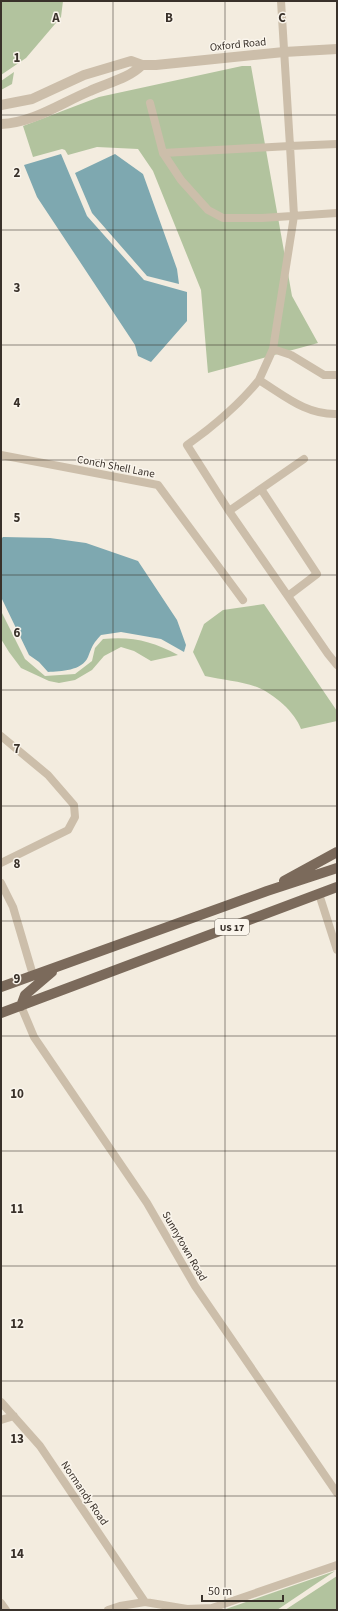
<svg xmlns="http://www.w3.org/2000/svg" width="338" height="1611" viewBox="0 0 338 1611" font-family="'Source Sans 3',sans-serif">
  <rect width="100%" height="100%" fill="#f3ecdf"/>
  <path fill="#b2c39e" d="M 1,1 L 63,1 L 61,17 L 26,58 L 1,75 Z
    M 242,66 L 251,66 L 292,296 L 318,343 L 208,373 L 201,290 L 153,171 L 138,149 L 97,147 L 68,155 L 65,150 L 62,149 L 33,157 L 23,126 L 99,97 Z
    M 14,72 L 12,84 L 1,90 L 1,81 Z
    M 264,604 L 337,711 L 337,721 L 301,729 C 295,712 274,694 257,687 C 241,681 222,680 205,676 L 193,652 L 204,624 L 223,610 Z
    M 1,611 L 25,659 L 45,676 L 75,674 L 92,661 L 95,648 L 103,639 C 131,636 153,641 178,655 L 151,661 L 134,651 L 121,647 L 104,656 L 92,670 L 75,680 L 59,683 L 49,681 L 21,668 L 9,652 L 1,639 Z
    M 335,1571 L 277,1610 L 223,1610 Z
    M 337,1576 L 337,1610 L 285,1610 Z"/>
  <path fill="#7ea8b0" d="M 61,154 L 87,216 L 144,280 L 187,292 L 187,321 L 151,362 L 138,356 L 135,345 L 37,197 L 24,165 Z
    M 115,154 L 143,174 L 177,269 L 179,284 L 147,276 L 92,213 L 75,173 Z
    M 3,537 L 50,538 L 86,543 L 138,561 L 177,620 L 186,645 L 184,652 L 161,639 L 121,632 L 101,635 C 92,645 93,645 88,657 C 82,671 61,671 48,672 L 39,662 L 29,655 L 1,597 L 1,539 Z"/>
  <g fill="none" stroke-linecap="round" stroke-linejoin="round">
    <path stroke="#ccbeaa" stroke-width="8" d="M 281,1 L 290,146 L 337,144
      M 150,103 L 163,153 L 181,180 L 208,210 L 223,218 L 262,218 L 337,213
      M 163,153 L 290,146 L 294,216 L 273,349
      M 337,375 L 324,375 L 291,355 L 273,349 L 259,380 C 285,396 306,415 337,414
      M 259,380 C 238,406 214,426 187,445 L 229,511 L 304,459
      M 1,455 L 158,485 L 243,600
      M 261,489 L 317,574 L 288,596
      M 229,511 L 328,654 L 337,665
      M 1,736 L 48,775 L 74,805 L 75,817 L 68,830 L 1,863
      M 1,883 L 13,907 L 33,975
      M 319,894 L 337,950
      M 21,1006 L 34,1037 L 147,1203 L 195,1286 L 337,1493
      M 1,1402 L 40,1446 L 145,1602
      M 1,1420 L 14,1416
      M 1,1603 L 6,1610
      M 108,1610 L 120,1606 L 145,1602 L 187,1609 L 212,1608 L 337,1565"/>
    <path stroke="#ccbeaa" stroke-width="10" d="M 1,105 L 32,99 L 84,75 L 131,61 L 142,65 L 156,65 L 284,52 L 337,49
      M 1,124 C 33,123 61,103 90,91 C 107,83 128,79 142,65"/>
    <path stroke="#7b6a5b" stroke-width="10" d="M 284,881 L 337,852
      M 1,987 L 267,891 L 337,868
      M 21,1006 L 25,995 L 52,972
      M 1,1013 L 337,887"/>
  </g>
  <path fill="none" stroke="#39312a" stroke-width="1" stroke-opacity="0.55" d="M 113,1 L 113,1610M 225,1 L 225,1610M 1,115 L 337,115M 1,230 L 337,230M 1,345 L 337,345M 1,460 L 337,460M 1,575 L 337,575M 1,690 L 337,690M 1,806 L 337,806M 1,921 L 337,921M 1,1036 L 337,1036M 1,1151 L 337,1151M 1,1266 L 337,1266M 1,1381 L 337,1381M 1,1496 L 337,1496"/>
  <g text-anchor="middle" stroke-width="3" stroke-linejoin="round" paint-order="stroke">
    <rect fill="#faf5ec" stroke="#736c64" stroke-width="1" x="215" y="919" width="34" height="16" rx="3"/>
    <g font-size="10" font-weight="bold" fill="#39312a">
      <text x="232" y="931">US 17</text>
    </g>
    <g font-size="11" fill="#39312a" stroke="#faf5ec">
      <text transform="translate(238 44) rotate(-6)" y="4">Oxford Road</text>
      <text transform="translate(116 466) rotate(11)" y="4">Conch Shell Lane</text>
      <text transform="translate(185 1246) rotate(60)" y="4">Sunnytown Road</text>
      <text transform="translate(85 1493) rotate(56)" y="4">Normandy Road</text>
    </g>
  </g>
  <g font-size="13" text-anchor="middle" font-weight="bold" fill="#39312a" stroke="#faf5ec" stroke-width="3" stroke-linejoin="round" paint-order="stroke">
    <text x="56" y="22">A</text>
    <text x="169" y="22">B</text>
    <text x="282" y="22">C</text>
    <text x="17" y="62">1</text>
    <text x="17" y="177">2</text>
    <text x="17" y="292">3</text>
    <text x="17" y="407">4</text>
    <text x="17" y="522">5</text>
    <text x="17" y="637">6</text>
    <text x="17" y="753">7</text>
    <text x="17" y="868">8</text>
    <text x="17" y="983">9</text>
    <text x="17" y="1098">10</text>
    <text x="17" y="1213">11</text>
    <text x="17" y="1328">12</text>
    <text x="17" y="1443">13</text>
    <text x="17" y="1558">14</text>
  </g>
  <rect width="338" height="1611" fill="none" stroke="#39312a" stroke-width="4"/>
  <path d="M202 1595v6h81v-6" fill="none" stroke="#39312a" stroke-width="2"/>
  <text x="208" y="1595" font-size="12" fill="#39312a" stroke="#faf5ec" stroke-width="3" paint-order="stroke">50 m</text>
</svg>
